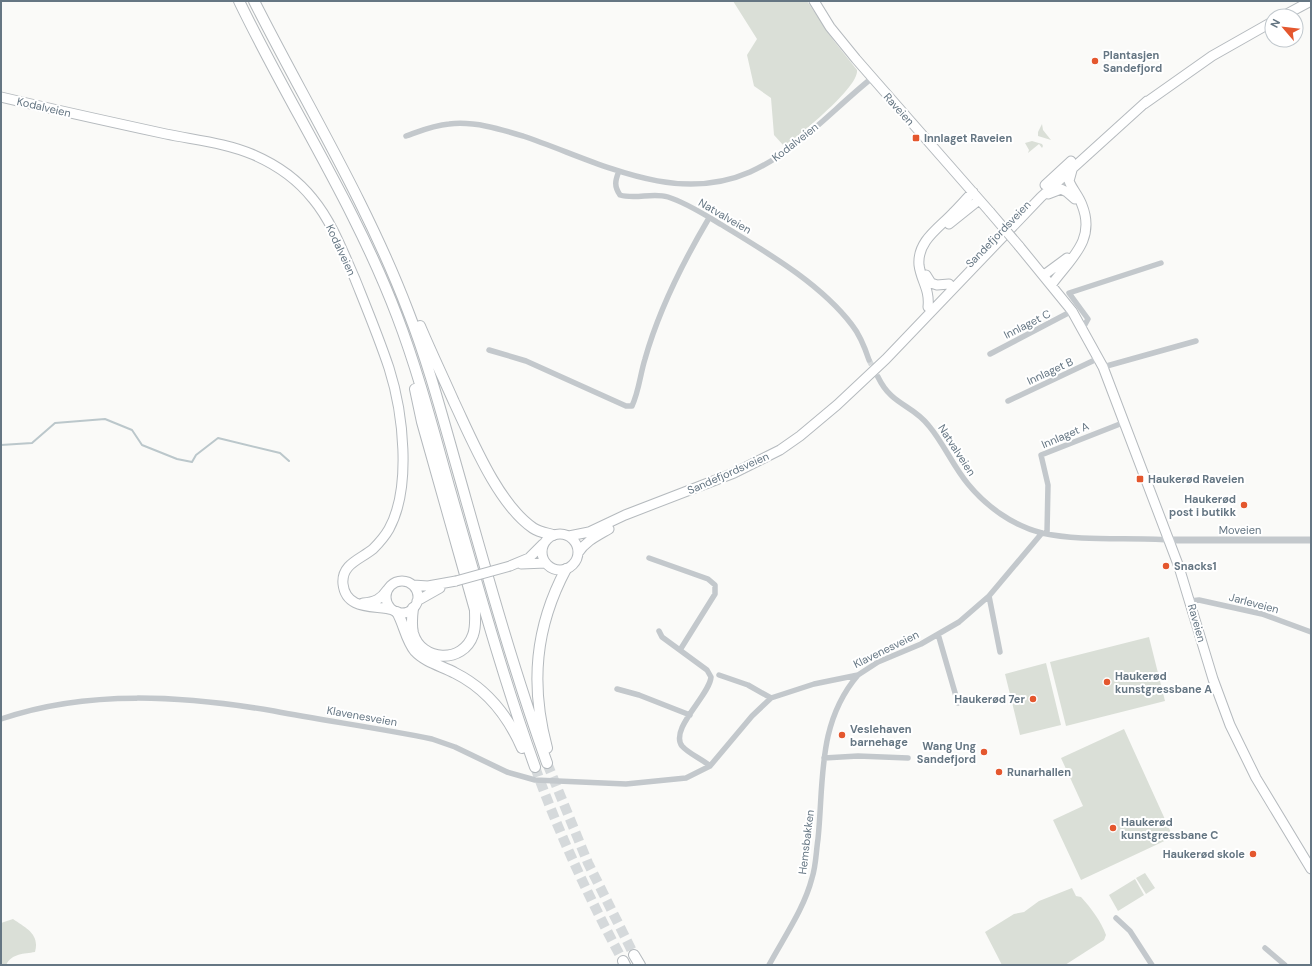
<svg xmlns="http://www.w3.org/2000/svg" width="1312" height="966" viewBox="0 0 1312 966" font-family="'DM Sans',sans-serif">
  <rect width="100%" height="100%" fill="#fafaf8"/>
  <path fill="#dadfd7" d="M 733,1 L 807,1 L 834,41 L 857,70 C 859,87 803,131 789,144 L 784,146 L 774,135 L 771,98 L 754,86 L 747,55 L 757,39 Z
    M 1042,124 L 1043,130 L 1051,140 L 1038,136 L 1038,132 Z
    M 1032,141 L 1042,144 L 1043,146 L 1042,148 L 1039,144 L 1028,153 L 1029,150 L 1025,143 Z
    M 1149,637 L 1165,701 L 1066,726 L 1050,662 Z
    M 1046,663 L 1061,725 L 1020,735 L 1005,674 Z
    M 1124,729 L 1173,837 L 1081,880 L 1053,820 L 1083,806 L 1061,758 Z
    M 1145,873 L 1155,888 L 1146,894 L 1136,878 Z
    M 1135,879 L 1144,895 L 1118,911 L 1109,895 Z
    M 1072,888 L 1076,896 L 1081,897 C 1091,908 1101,921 1106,935 L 1104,940 L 1065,965 L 1002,965 L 985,932 L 1014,914 L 1024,912 L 1039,901 Z
    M 13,919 C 26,928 40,934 35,952 C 24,954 12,953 6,965 L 1,965 L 1,923 Z"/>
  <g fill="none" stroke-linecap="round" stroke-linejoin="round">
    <path stroke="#bbc7cb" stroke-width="2" d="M 1,445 L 32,443 L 55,423 L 105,419 L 132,430 L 142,445 L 177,459 L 192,462 L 196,455 L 218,438 L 280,453 L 289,461"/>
    <path stroke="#d5d9db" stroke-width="5.5" stroke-dasharray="5.5 3" stroke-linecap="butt" d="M 869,360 L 878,377"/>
    <path stroke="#d5d9db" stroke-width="10" stroke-dasharray="10 5" stroke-linecap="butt" d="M 547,763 L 588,863 L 634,955
      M 535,767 C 559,834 589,898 623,961"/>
    <g stroke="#b5babe" stroke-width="11">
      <path id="primary" d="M 814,1 L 830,27 L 856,59 L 990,212
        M 1283,16 L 1311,1
        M 1,97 C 56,110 111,122 166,134 C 195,140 227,143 254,155 C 277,165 298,180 313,199 C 332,222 343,252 355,279 C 367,309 379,338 389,368 C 403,412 412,487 389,529 C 385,536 379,543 373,549 C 361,559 341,564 343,584 C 346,611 375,605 393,610
        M 1144,104 L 1212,56 L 1272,22
        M 1045,185 L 1071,161
        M 1048,194 L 1061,189 L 1067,192 L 1075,199
        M 949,224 L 979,200
        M 1019,246 L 1072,311 L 1103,367 L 1179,567 L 1213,679 L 1230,725 L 1256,778 L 1311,869
        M 926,275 L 931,283 L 937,285 L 949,284
        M 1044,275 L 1067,258
        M 1052,284 C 1071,258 1096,240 1082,205 C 1079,196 1072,189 1069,181 L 1072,170
        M 928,307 C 930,289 921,281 919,265 C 917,241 939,228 953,213 C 960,206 966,199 973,192
        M542 552a18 18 0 1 1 36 0a18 18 0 1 1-36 0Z
        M 569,536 L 589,532 L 625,515 L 734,473 L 780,450 L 800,436 L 837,405 L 886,359 L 1041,197 L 1147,101
        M 578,553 C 586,541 597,536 609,529
        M 521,564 L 546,563
        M 510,566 L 529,558 L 543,544
        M386 597a16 16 0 1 1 32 0a16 16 0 1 1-32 0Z
        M 413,585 L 428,586 L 456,581
        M 417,601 L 440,588
        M 363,603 C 375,602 381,599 387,590"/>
    </g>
    <g stroke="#b4b9bd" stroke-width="12">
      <path id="motorway" d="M 239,1 C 290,107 355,205 397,316 C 418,371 433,429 449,486 C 476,580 502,675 535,767
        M 254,1 C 306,104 367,203 408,311 C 428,362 442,415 457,468 C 485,567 512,666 547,763
        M 420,326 C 431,352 443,377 454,402 C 472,440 498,504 533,528 C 539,532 546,533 553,535
        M 413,608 C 412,616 411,625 413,633 C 421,662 463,664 473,635 C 476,627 475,619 475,610 L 422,422 L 415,389
        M 397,612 C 404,624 406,640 415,651 C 425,662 442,666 455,673 C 487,689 508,716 522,748
        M 547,748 C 530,685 535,627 566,569
        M 634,955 L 640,965
        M 623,961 L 625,965"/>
    </g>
    <path stroke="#c3c8cc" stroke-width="5.5" d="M 406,136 C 420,131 434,125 449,124 C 474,121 500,129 523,136 C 595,160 673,206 750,172 C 797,151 832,110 872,78
      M 619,171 C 615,181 614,186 620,195 C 636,200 652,192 668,197 C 687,203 705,215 722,225 C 766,252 820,283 852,325 C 860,335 865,348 869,360
      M 1083,328 L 1088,319 L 1069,293 L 1161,263
      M 489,350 L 526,361 L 626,406 L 632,406 C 639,391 640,375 645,359 C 659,309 683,262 709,218
      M 990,354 L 1072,311
      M 1103,367 L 1196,341
      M 878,377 C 892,406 912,404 929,426 C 944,444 953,466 968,484 C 986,506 1013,526 1042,533 C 1082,542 1129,537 1169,540
      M 1008,401 L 1099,358
      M 1047,533 L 1048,485 L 1041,455 L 1125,422
      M 649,558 L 708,579 L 715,585 L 715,594 L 680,650
      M 989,596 L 1000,652
      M 1190,601 L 1199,600 L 1262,614 L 1311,632
      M 659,631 L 662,637 L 707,670 L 711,677 C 710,695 669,729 682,746 C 689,754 702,759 710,766
      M 938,634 L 958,703
      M 719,675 L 748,685 L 771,698
      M 617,689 L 639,695 L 690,715
      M 1,719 C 88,689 184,696 274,711 C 326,721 379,728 432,739 L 455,747 L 507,772 L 535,780 L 626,784 L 686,778 L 710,766 L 752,716 L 771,698 L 814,684 L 858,675 L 878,662 L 921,644 L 959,622 L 989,596 L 1042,533
      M 824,758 L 858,756 L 908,758
      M 1116,918 L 1130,931 L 1152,965
      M 1265,948 L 1285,965
      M 769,965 C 784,937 804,909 812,878 C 816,866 816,852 818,839 C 824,780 817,723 858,675"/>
    <path stroke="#c3c8cc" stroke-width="7" d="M 1169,540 L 1311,540"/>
    <use href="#primary" stroke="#fff" stroke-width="9"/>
    <use href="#motorway" stroke="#fff" stroke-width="10"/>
    <g stroke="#b5babe" stroke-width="11" stroke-linecap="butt">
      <path id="primary-bridge" d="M 990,212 L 1019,246
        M 456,581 L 510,566"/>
    </g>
    <use href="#primary-bridge" stroke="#fff" stroke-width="9"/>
  </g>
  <g fill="#e4572e" stroke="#fff" stroke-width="1.5">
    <circle cx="1095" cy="61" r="4"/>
    <rect x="912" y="134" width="8" height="8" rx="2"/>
    <rect x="1136" y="475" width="8" height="8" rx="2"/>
    <circle cx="1244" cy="505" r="4"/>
    <circle cx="1166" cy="566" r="4"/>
    <circle cx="1107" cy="682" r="4"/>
    <circle cx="1033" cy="699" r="4"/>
    <circle cx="842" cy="735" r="4"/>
    <circle cx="984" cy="752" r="4"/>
    <circle cx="999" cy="772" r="4"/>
    <circle cx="1113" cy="828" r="4"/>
    <circle cx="1253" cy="854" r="4"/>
  </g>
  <g text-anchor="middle" stroke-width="4" stroke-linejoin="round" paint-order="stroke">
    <g font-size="11" font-weight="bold" fill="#657683" stroke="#fff" text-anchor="start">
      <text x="1103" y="59">Plantasjen<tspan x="1103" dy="13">Sandefjord</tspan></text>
      <text x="924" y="142">Innlaget Raveien</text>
      <text x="1148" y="483">Haukerød Raveien</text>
      <text x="1236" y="503" text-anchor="end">Haukerød<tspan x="1236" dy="13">post i butikk</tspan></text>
      <text x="1174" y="570">Snacks1</text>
      <text x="1115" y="680">Haukerød<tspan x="1115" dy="13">kunstgressbane A</tspan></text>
      <text x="1025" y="703" text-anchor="end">Haukerød 7er</text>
      <text x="850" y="733">Veslehaven<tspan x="850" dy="13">barnehage</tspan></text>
      <text x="976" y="750" text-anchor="end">Wang Ung<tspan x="976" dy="13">Sandefjord</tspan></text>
      <text x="1007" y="776">Runarhallen</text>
      <text x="1121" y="826">Haukerød<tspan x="1121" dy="13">kunstgressbane C</tspan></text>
      <text x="1245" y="858" text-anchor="end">Haukerød skole</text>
    </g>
    <g font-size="11" fill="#657683" stroke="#fff">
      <text transform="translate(44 107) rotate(13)" y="4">Kodalveien</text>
      <text transform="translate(899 109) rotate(48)" y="4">Raveien</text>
      <text transform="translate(795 142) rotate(-38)" y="4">Kodalveien</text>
      <text transform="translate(725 216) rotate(30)" y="4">Natvalveien</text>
      <text transform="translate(998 234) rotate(-46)" y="4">Sandefjordsveien</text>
      <text transform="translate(341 250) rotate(65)" y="4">Kodalveien</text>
      <text transform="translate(1027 324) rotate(-27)" y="4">Innlaget C</text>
      <text transform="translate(1050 371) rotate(-25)" y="4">Innlaget B</text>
      <text transform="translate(1065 435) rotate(-23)" y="4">Innlaget A</text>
      <text transform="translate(957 450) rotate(57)" y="4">Natvalveien</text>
      <text transform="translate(728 473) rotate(-24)" y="4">Sandefjordsveien</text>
      <text x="1240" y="534">Moveien</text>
      <text transform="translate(1254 603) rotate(15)" y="4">Jarleveien</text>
      <text transform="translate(1197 623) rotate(74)" y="4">Raveien</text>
      <text transform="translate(886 649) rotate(-26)" y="4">Klavenesveien</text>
      <text transform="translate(362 716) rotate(10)" y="4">Klavenesveien</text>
      <text transform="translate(806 842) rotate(-83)" y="4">Hemsbakken</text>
    </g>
  </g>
  <rect width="1312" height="966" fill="none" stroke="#657683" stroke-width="4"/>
  <g transform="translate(1284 28) rotate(298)"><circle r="19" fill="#ffffff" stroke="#c1c8cd"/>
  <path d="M0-3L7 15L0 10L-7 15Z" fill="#e4572e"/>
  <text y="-6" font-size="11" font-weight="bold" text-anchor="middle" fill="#657683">N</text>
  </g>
</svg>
